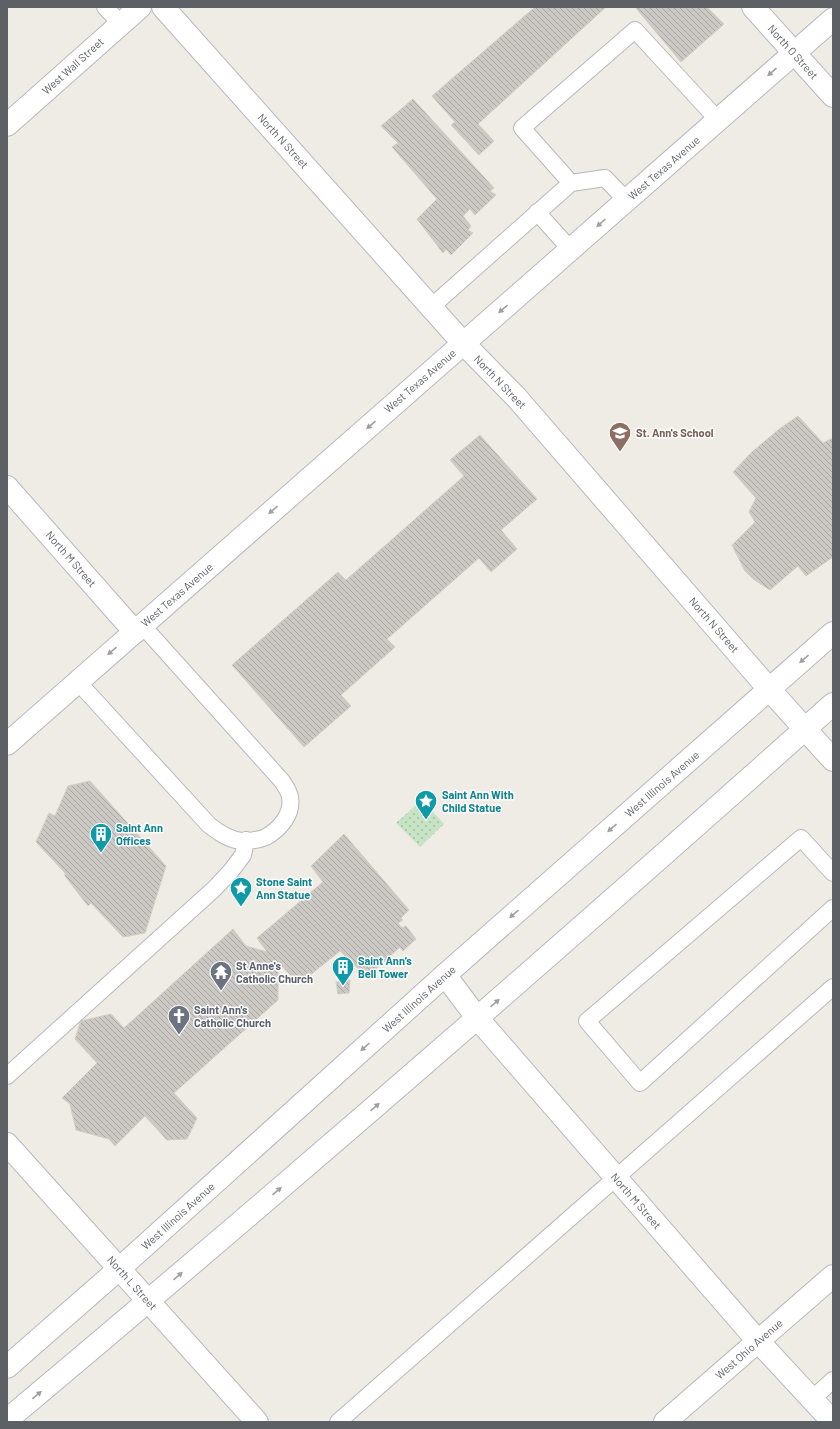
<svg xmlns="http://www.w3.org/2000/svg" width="840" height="1429" viewBox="0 0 840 1429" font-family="Barlow,sans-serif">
  <defs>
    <pattern id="green-dots" width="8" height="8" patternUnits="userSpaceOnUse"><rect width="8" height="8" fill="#c6e4c4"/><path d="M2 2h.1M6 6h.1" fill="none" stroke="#a4bca3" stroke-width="1.8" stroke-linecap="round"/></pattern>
    <pattern id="building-back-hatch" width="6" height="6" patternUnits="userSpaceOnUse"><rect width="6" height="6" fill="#ccc9c4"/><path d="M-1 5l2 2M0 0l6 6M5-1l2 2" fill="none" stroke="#a9a7a3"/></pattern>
  </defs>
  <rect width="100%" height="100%" fill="#eeece5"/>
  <path fill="url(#green-dots)" d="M 422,800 L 444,824 L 420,847 L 396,823 Z"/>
  <path fill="url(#building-back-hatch)" stroke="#d3cdc4" d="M 535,7 L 606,7 L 478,124 L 494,141 L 479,155 L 451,125 L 455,122 L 432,96 Z
    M 635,7 L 707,7 L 724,24 L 681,62 Z
    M 413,99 L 494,188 L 490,191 L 496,195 L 475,215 L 470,209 L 463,216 L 471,226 L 468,230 L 473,233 L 451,255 L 446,249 L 443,253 L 417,219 L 437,199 L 392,147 L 398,143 L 381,126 Z
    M 798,416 L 823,443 L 833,438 L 833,557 L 806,576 L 798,566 L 770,590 L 753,579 L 745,571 L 732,545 L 755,522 L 749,512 L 756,498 L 733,472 L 752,452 L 778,430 Z
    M 480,435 L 537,499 L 501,530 L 517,549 L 491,572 L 479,558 L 387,639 L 395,647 L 341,695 L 351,706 L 304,747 L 232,665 L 338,572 L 346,580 L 464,476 L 450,460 Z
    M 90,781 L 166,866 L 145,933 L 123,937 L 91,903 L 88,906 L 65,876 L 65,873 L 36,842 L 49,813 L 55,816 L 68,786 Z
    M 344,834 L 409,910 L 401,918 L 403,920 L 398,923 L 402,928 L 406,926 L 416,939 L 403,951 L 400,947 L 367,977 L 340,951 L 299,984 L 278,962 L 278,1000 L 174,1093 L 197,1118 L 187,1139 L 167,1140 L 145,1116 L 115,1146 L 109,1139 L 76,1130 L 70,1104 L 62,1098 L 97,1063 L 75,1039 L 81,1021 L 111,1014 L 124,1028 L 233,929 L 246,946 L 267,952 L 257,938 L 323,882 L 311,866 Z
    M 350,980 L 349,993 L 338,994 L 336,982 Z"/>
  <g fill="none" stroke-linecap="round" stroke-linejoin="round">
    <g stroke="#b6b8bb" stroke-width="18">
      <path id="lane" d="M 105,7 L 121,24
        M 626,200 L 605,178 L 571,183 L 522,128 L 635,30 L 718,120
        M 537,212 L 571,250
        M 431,307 L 571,183
        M 78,682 L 209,825 C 218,832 229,840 242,841 C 249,841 259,840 266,837 C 280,829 293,814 290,797 C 289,791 285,786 282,781 L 142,625
        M 833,873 L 801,838 L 587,1021 L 640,1083 L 833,908
        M 7,1076 L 214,889 L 231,871 L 243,855 L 246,840
        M 812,1399 L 833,1380
        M 338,1422 L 833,987"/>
    </g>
    <g stroke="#b6b8bb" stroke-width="24">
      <path id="street" d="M 163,7 L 463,343 L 516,397 L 769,689 L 833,760
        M 753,7 L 833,96
        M 7,487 L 135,632
        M 445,975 L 478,1019 L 758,1341 L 833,1422
        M 7,1144 L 257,1422
        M 665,1422 L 833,1276"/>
    </g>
    <g stroke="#b4b8bc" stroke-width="24">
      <path id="secondary" d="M 7,125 L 140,7
        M 7,744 L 833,19
        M 7,1367 L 119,1269 L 445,975 L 833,633
        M 7,1420 C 286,1186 561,947 833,704"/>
    </g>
    <use href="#lane" stroke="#fff" stroke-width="16"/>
    <use href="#street" stroke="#fff" stroke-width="22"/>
    <use href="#secondary" stroke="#fff" stroke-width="22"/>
  </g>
  <defs><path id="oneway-solid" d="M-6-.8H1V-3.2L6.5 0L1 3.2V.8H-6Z"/></defs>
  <g fill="#9ea0a3">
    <use href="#oneway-solid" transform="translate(772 72) rotate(139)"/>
    <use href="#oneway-solid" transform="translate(601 223) rotate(138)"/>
    <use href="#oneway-solid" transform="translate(503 309) rotate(139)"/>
    <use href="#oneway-solid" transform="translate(371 425) rotate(139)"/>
    <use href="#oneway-solid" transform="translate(273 510) rotate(139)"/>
    <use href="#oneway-solid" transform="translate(112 651) rotate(139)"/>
    <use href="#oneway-solid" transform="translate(804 659) rotate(139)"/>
    <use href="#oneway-solid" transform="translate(612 828) rotate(139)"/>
    <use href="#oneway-solid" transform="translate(514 914) rotate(139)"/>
    <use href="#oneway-solid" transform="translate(495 1003) rotate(-41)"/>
    <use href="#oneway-solid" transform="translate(365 1047) rotate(138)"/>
    <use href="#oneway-solid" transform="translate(375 1107) rotate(-41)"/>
    <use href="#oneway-solid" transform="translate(277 1191) rotate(-41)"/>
    <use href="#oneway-solid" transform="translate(178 1276) rotate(-41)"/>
    <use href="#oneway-solid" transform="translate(37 1395) rotate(-40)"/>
  </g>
  <defs>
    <g id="school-pin" transform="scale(1.15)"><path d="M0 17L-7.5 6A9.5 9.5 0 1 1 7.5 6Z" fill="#8d6e63" stroke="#fff"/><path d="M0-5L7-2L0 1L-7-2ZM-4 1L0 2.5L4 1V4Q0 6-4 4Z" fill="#fff"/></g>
    <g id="sight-pin" transform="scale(1.15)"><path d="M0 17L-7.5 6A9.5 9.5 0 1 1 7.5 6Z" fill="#0f9aa8" stroke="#fff"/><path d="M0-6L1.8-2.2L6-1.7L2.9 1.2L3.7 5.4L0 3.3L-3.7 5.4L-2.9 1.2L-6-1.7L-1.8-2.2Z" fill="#fff"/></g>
    <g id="building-pin" transform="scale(1.15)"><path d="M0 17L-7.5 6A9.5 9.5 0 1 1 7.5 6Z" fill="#0f9aa8" stroke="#fff"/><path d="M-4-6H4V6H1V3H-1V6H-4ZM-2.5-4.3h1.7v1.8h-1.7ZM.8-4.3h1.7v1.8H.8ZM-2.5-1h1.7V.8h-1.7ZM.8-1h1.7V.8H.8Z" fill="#fff"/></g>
    <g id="temple-pin" transform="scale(1.15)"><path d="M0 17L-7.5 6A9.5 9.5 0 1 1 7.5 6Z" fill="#6b7280" stroke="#fff"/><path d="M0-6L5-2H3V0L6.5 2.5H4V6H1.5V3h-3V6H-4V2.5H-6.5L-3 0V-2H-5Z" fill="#fff"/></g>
    <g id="church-pin" transform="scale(1.15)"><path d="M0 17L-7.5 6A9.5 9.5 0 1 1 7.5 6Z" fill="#6b7280" stroke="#fff"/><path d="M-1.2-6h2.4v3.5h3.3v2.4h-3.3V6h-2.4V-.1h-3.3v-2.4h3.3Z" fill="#fff"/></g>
  </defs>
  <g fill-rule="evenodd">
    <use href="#school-pin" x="620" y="433"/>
    <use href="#sight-pin" x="426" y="801"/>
    <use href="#building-pin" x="101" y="834"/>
    <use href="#sight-pin" x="241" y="888"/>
    <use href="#building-pin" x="343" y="967"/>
    <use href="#temple-pin" x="221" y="972"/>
    <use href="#church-pin" x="179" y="1016"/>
  </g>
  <g text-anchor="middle" stroke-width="3" stroke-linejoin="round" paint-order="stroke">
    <g font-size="11" fill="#5d6165" stroke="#fff">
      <text transform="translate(793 52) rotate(48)" y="4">North O Street</text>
      <text transform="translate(73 66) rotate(-42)" y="4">West Wall Street</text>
      <text transform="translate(283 141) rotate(48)" y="4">North N Street</text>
      <text transform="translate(664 168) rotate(-41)" y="4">West Texas Avenue</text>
      <text transform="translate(420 381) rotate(-41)" y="4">West Texas Avenue</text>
      <text transform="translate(500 382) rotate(46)" y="4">North N Street</text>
      <text transform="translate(71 559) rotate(49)" y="4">North M Street</text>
      <text transform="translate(177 595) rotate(-41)" y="4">West Texas Avenue</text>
      <text transform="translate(714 625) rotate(49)" y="4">North N Street</text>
      <text transform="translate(662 784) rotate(-41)" y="4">West Illinois Avenue</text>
      <text transform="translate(419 999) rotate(-42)" y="4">West Illinois Avenue</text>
      <text transform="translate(636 1201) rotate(49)" y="4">North M Street</text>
      <text transform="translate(178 1216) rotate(-42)" y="4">West Illinois Avenue</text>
      <text transform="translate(132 1283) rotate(48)" y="4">North L Street</text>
      <text transform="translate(749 1349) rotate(-41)" y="4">West Ohio Avenue</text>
    </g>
    <g font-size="11" font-weight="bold" fill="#785e54" stroke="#fff" text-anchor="start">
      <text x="636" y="437">St. Ann's School</text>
    </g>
    <g font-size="11" font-weight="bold" fill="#0d838f" stroke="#fff" text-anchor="start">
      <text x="442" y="799">Saint Ann With<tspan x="442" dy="13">Child Statue</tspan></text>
      <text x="116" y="832">Saint Ann<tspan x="116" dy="13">Offices</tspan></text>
      <text x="256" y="886">Stone Saint<tspan x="256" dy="13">Ann Statue</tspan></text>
      <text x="358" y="965">Saint Ann’s<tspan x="358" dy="13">Bell Tower</tspan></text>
    </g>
    <g font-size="11" font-weight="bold" fill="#5b616d" stroke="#fff" text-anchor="start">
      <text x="236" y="970">St Anne's<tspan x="236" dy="13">Catholic Church</tspan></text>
      <text x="194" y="1014">Saint Ann's<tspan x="194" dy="13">Catholic Church</tspan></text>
    </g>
  </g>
  <rect width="840" height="1429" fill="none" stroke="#5d6165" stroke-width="16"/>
</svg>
